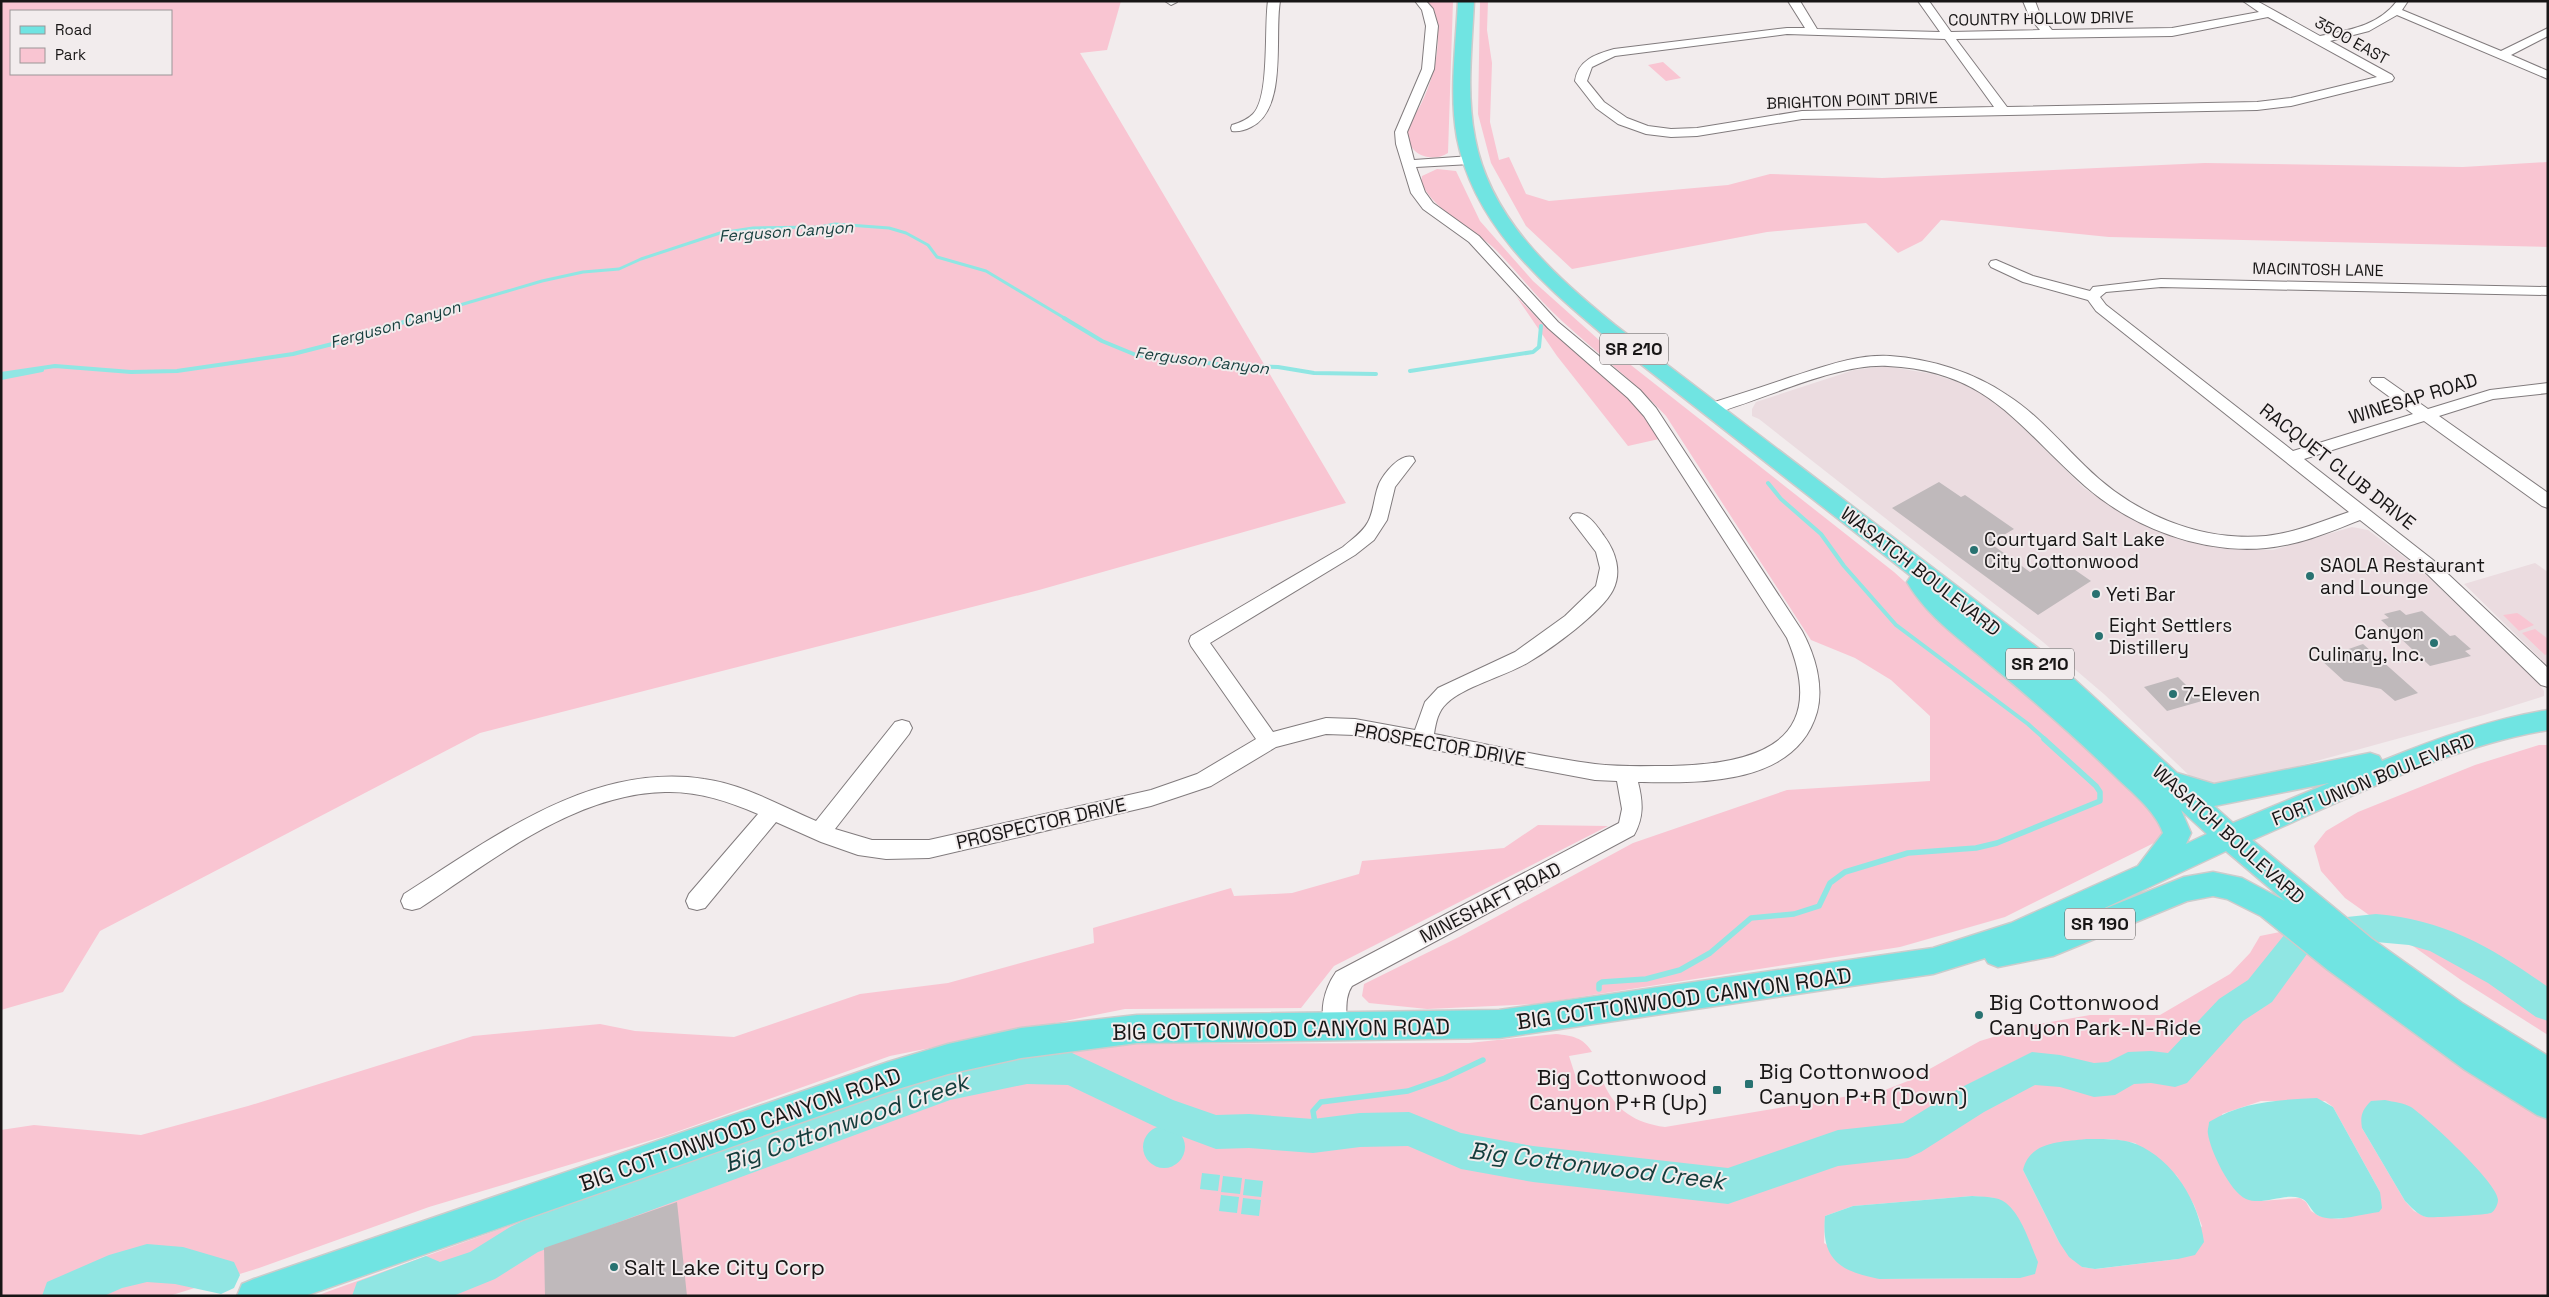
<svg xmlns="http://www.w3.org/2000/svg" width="2549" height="1297" viewBox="0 0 2549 1297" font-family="'Space Grotesk',sans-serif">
  <rect width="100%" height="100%" fill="#f2eced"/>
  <path fill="#ebdce0" d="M 1885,366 L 1933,374 L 1961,383 L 1984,394 L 2003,408 L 2084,488 L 2134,520 L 2167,534 L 2225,548 L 2273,550 L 2352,527 L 2368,530 L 2419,568 L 2538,683 L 2544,691 L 2544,696 L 2484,715 L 2218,788 L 2194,780 L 2105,695 L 2043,642 L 1759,419 L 1752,416 L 1752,409 L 1756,402 L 1854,370 Z
    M 2535,563 L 2548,572 L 2548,666 L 2464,584 Z"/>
  <path fill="#f9c5d2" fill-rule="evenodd" d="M 1,1 L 1121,1 L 1107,50 L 1080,53 L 1346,503 L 1039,590 L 480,733 L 100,931 L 63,992 L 1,1010 ZM 11,11 L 171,11 L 171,74 L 11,74 Z
    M 1426,1 L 1453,1 L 1448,153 C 1431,164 1405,154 1408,131 C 1409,120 1416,114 1421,104 C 1435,77 1448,26 1426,1 Z
    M 1480,1 L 1488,1 L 1487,30 L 1492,63 L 1490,122 L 1499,160 L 1509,157 L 1526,194 L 1549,201 L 1728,185 L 1770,174 L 1882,178 L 2205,163 L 2463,167 L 2548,162 L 2548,247 L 2109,237 L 1941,220 L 1922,241 L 1898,253 L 1866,223 L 1767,232 L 1572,269 L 1526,226 L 1491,163 L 1478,114 Z
    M 1663,62 L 1681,78 L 1666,81 L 1648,65 Z
    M 1437,169 L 1456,171 L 1480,221 L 1533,281 L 1599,340 L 1894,572 L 2148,801 L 2168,832 L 2160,840 L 2005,917 L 1900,947 L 1535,1004 L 1427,1009 L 1369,1003 L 1362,996 L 1364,984 L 1459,937 L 1633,843 L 1787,790 L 1930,781 L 1930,716 L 1891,680 L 1855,658 L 1811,640 L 1666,416 C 1633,380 1598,354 1562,321 C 1538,299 1519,274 1497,251 C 1473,227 1437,214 1421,183 L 1422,176 Z
    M 1516,296 L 1540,321 L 1638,407 L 1659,439 L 1628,446 L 1557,356 Z
    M 2517,613 L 2519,614 L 2534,625 L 2519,631 L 2503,615 Z
    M 2535,629 L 2548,639 L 2548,654 L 2545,655 L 2522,633 Z
    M 2539,745 L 2548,745 L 2548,1035 L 2461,980 L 2345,898 L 2321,871 L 2314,846 L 2326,831 L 2358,812 L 2475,765 Z
    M 1538,825 L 1608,826 L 1334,966 L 1301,1008 L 1125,1009 L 890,1056 L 665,1136 L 429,1207 L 259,1268 L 169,1296 L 1,1296 L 1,1130 L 34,1125 L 141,1135 L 248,1106 L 473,1036 L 600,1024 L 635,1031 L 734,1037 L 860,994 L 948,983 L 1094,943 L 1093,928 L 1231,888 L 1234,896 L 1292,893 L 1359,874 L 1362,861 L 1504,848 Z
    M 2285,931 L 2447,1055 L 2548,1120 L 2548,1296 L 411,1296 L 441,1285 L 441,1290 L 454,1286 L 453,1260 L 351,1296 L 316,1296 L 858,1099 L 1027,1053 L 1112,1044 L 1469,1043 L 1556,1034 C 1572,1036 1583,1037 1592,1052 L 1569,1056 L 1579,1087 L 1603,1082 C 1615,1110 1635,1123 1665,1127 L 1885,1090 L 1908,1081 L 1980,1041 L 2033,1025 L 2090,1015 L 2160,1015 L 2230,974 L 2250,953 L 2260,936 ZM 2261,1101 L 2325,1101 L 2333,1107 L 2380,1192 L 2356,1215 L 2339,1219 L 2319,1216 L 2311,1211 L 2306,1202 L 2300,1198 L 2260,1201 L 2222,1114 ZM 2362,1128 L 2491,1213 L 2426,1217 L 2414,1211 L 2405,1201 ZM 2086,1139 L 2111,1139 L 2135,1143 L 2177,1176 L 2194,1205 L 2202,1226 L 2178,1259 L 2096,1269 L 2082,1267 L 2059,1242 L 2023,1170 ZM 1143,1148 L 1178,1161 L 1166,1167 L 1148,1160 ZM 1972,1196 L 1994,1198 L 2020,1278 L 1879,1279 L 1824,1243 L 1825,1216 L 1853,1206 Z"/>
  <path fill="#90e6e3" d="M 2317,1098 L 2333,1107 L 2380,1192 L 2382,1208 L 2379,1212 C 2361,1214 2336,1223 2319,1216 C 2310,1212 2309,1200 2300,1198 C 2283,1193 2263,1206 2246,1199 C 2230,1192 2210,1150 2208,1134 C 2207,1130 2209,1126 2209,1122 C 2243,1101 2279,1100 2317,1098 Z
    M 2385,1100 C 2394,1102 2404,1103 2411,1107 C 2426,1117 2499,1184 2498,1200 C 2498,1204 2495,1211 2491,1213 C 2485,1215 2433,1218 2426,1217 C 2418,1215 2411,1207 2405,1201 L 2362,1128 C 2360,1116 2362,1110 2371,1101 Z
    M1143 1147a21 21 0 1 1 42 0a21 21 0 1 1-42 0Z
    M 2086,1139 C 2102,1139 2120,1138 2136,1144 C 2174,1160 2199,1202 2204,1242 L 2195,1255 L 2178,1259 L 2095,1269 L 2082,1267 L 2069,1257 L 2059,1242 L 2023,1170 C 2030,1141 2061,1142 2086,1139 Z
    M 1202,1173 L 1220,1175 L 1218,1191 L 1200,1189 Z
    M 1223,1176 L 1242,1178 L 1240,1194 L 1221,1192 Z
    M 1245,1179 L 1263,1181 L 1261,1197 L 1243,1195 Z
    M 1221,1195 L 1239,1197 L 1237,1213 L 1219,1211 Z
    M 1972,1196 C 1982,1197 1998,1196 2006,1203 C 2022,1216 2030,1244 2038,1262 L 2035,1274 L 2020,1278 L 1879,1279 C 1839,1271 1821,1259 1825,1216 L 1853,1206 Z
    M 1243,1198 L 1261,1200 L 1259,1216 L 1241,1214 Z
    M 453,1260 L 454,1286 L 441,1291 L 441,1285 L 411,1296 L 408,1296 L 408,1289 L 390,1296 L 351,1296 Z"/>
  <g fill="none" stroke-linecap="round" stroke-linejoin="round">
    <path stroke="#90e6e3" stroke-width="3" d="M 412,319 L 542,281 L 583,272 L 619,269 L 641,259 L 720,233 L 753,228 L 820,227 L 835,224 L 889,228 L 906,233 L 928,245 L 937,257 L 986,271 L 1066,319"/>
    <path stroke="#90e6e3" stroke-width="4" d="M 1064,318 L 1102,341 L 1136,355 L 1234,366 L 1278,367 L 1314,373 L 1376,374
      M 1410,371 L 1533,352 L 1539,347 L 1541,326
      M 1,374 L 55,366 L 131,372 L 177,371 L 293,354 L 352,339 L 416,318
      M 1,378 L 42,370
      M 1768,483 L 1781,499 L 1821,534 L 1844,566 L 1896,625 L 2028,724 L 2046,740"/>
    <path stroke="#90e6e3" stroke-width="5.5" d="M 1599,989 L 1599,984 L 1602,982 L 1646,979 L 1680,970 L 1710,953 L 1751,918 L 1794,914 L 1819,906 L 1830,883 L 1845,872 L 1908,853 L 1976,848 L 1997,843 L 2100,801 L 2100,792 L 2096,786 L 2044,739
      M 1317,1135 L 1313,1111 L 1321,1102 L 1408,1091 L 1445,1078 L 1483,1060
      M 448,1267 L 529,1237
      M 426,1286 L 427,1296
      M 441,1296 L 455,1291 L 484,1265"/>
    <path fill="#90e6e3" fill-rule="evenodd" d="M 2376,914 C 2446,920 2491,947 2548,987 L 2548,1021 L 2536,1017 L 2488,983 L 2430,951 L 2409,945 L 2376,942 L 2327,947 L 2307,954 L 2272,1002 L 2243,1021 L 2187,1083 L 2175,1087 L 2151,1083 L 2134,1084 L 2115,1095 L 2094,1097 L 2060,1087 L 2035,1085 L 1984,1112 L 1921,1152 L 1908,1158 L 1838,1166 L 1728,1204 L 1533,1182 L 1461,1169 L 1408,1146 L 1360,1147 L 1313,1153 L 1249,1148 L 1216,1149 L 1154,1126 L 1068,1085 L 1027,1084 L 950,1100 L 538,1252 L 495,1279 L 453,1296 L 352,1296 L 357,1282 L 426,1256 L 440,1262 L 470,1252 L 510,1227 L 529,1218 L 950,1066 L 1027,1051 L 1072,1053 L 1173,1100 L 1216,1115 L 1249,1114 L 1313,1119 L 1360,1113 L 1409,1112 L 1461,1133 L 1533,1146 L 1728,1168 L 1838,1130 L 1903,1123 L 1960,1088 L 2032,1052 L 2060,1055 L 2094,1063 L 2108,1062 L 2128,1052 L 2151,1051 L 2168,1053 L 2219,999 L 2248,980 L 2285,934 L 2327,919 Z
      M 147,1244 L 183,1247 L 234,1262 L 240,1275 L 234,1288 L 221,1294 L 175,1284 L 147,1282 L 122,1288 L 104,1296 L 42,1296 L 47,1282 L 109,1255 Z"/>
  </g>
  <path fill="#bfb9bb" d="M 1939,482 L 1961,497 L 1965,495 L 2014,529 L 1990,543 L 2030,572 L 2055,556 L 2091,581 L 2038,615 L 1892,508 Z
    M 2400,610 L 2406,615 L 2422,611 L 2450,636 L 2455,635 L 2471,649 L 2465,651 L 2471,656 L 2430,666 L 2381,620 L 2389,618 L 2384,614 Z
    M 2363,644 L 2418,693 L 2395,701 L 2381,689 L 2344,681 L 2320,659 Z
    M 2178,677 L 2202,701 L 2167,711 L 2144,687 Z
    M 677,1202 L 687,1296 L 545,1296 L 544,1248 Z"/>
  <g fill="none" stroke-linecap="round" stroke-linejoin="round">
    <g stroke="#817b7d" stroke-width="2">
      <path id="minor" d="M 1165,1 L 1177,1 L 1177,2 L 1171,5 Z
        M 1268,1 L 1280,1 C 1274,36 1288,109 1251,127 C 1245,130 1239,132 1232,131 L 1231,128 L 1232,125 C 1239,123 1247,120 1253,114 C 1270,97 1264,28 1268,1 Z
        M 1415,1 L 1426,1 L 1433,9 L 1438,26 L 1434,69 L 1407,132 L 1414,160 L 1471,156 L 1478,160 L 1471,164 L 1416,167 L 1425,192 L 1433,203 L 1479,236 L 1558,322 L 1640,390 L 1656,408 L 1802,631 C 1815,655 1824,685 1817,712 C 1796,786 1699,783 1638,782 C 1643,802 1644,817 1634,835 L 1352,986 C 1342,1001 1350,1018 1343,1033 L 1335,1036 L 1327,1033 C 1318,1013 1324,989 1336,972 L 1619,823 L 1622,809 L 1617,781 L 1595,780 L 1355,735 L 1326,734 L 1276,747 L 1211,786 L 1151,806 L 929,858 L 886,859 L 858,855 L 821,842 L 776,822 L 705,908 L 697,910 L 689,908 L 686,901 L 689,894 L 758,814 C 728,801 698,791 665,792 C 574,794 493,860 420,908 L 412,910 L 404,908 L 401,901 L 404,894 C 494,837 592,762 704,779 C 743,784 781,806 816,821 L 895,722 L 902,720 L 909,722 L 912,728 L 909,734 L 835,829 L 872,840 L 929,840 L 1151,790 L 1197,774 L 1256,739 L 1191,646 L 1189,641 L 1191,636 L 1343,547 C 1352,539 1362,533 1368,522 C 1374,511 1374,496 1379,484 C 1384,473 1400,453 1413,457 L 1415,461 L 1395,487 L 1387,520 L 1374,540 L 1355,555 L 1210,643 L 1273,732 L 1326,718 L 1355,719 L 1415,730 L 1425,702 L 1438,688 L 1515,652 L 1565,616 L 1596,586 L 1600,568 L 1596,552 L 1570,518 L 1573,514 C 1587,510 1597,526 1604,536 C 1616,552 1622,572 1613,590 C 1602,612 1551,649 1529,662 C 1508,675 1463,687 1447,703 C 1438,711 1436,722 1434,734 C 1487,744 1541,757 1595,764 C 1619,767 1646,766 1671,766 C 1758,764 1831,742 1787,638 L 1644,416 L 1628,398 L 1548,328 L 1469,242 L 1423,209 L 1411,193 L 1396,144 L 1395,132 L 1422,69 L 1426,26 L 1422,10 Z
        M 1788,1 L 1800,1 L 1817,29 L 1940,32 L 1918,1 L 1929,1 L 1951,32 L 2040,30 L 2030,18 L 2023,1 L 2035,1 L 2041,17 L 2052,30 L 2172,28 L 2259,12 L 2243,1 L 2257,1 L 2320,36 C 2349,30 2378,26 2397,1 L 2408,1 L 2402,10 L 2501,51 L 2548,28 L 2548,36 L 2511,55 L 2548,71 L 2548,79 L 2397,15 L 2369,31 L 2330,41 L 2392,75 L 2394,78 L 2392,81 L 2291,106 L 2257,110 L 1802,119 L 1697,136 L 1671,137 L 1646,134 L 1618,124 L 1596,108 L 1575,81 C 1578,60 1596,54 1614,49 L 1787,28 L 1805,28 ZM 2268,17 L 2377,77 L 2291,98 L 2257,102 L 2007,107 L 1956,39 L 2172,36 ZM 1787,34 L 1945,39 L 1994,107 L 1802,111 L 1697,128 L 1671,129 L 1648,126 L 1627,118 L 1604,102 L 1587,81 L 1592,67 L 1615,56 Z
        M 1996,260 L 2033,276 L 2090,291 L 2093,287 L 2161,279 L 2548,287 L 2548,295 L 2161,287 L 2106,292 L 2100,297 L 2106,305 L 2293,451 L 2413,414 L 2372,384 L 2370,381 L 2372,378 L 2384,378 L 2428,409 L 2490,390 L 2548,383 L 2548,393 L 2493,399 L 2439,416 L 2548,493 L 2548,508 L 2542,506 L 2424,421 L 2304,459 L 2433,560 L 2548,668 L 2548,687 L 2541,685 L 2421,568 L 2360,520 C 2330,532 2299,545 2266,548 C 2202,554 2133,528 2085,486 C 2018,427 1989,371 1888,366 C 1836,363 1764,400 1711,414 L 1705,413 L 1703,409 L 1705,405 C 1734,396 1763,387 1791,377 C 1823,367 1856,354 1890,356 C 1931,359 1973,372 2007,395 C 2037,414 2060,442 2085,466 C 2132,513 2199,542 2266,536 C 2295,533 2322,521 2349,512 L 2096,311 L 2088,300 L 2023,282 L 1991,267 L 1989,264 L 1991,261 Z"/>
    </g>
    <g stroke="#ccc" stroke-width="3">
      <path id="major" d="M 1458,1 L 1474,1 C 1472,46 1466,93 1475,138 C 1490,219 1554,275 1615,325 L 2051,658 L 2177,773 L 2214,784 L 2370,753 L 2379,756 L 2382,761 C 2435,739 2491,719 2548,710 L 2548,730 C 2449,746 2345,800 2252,840 L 2372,939 L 2462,1003 L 2548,1056 L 2548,1119 L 2537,1115 L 2465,1070 L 2328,970 L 2261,916 L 2227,899 L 2213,896 L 2187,901 L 2053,956 L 1998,967 L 1988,963 L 1985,958 L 1933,974 L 1499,1038 L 1137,1043 L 1021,1058 L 948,1074 L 888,1092 L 305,1296 L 237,1296 L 242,1284 L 254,1279 L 888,1062 L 948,1044 L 1021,1028 L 1137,1015 L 1499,1010 L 1933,948 L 2011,923 L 2138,866 L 2163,833 C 2155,810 2131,792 2114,775 C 2075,737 2035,702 1993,667 C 1963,641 1927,617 1907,582 L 1911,576 L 1601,333 C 1539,281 1473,222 1457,138 C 1449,94 1456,46 1458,1 ZM 2329,783 L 2233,823 L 2214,806 ZM 2181,810 L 2207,834 L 2186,844 L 2191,833 ZM 2226,851 L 2285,901 L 2242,878 L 2213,872 L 2184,877 L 2094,913 Z"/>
    </g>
    <use href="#minor" fill="#fff" fill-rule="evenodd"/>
    <use href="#major" fill="#70e4e2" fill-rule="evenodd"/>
  </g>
  <g fill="#287271" stroke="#f2eced" stroke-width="2">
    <circle cx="1974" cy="550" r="5"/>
    <circle cx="2310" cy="576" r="5"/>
    <circle cx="2096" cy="594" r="5"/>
    <circle cx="2099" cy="636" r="5"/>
    <circle cx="2434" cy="643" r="5"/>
    <circle cx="2173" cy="694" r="5"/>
    <circle cx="1979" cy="1015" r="5"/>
    <rect x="1744" y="1079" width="10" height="10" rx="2.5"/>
    <rect x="1712" y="1085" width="10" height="10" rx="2.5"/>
    <circle cx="614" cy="1267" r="5"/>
  </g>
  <g text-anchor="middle" stroke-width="4" stroke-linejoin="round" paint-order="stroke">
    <g font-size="16" fill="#181616" stroke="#f2eced">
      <text transform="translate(2041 18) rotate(-1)" y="6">COUNTRY HOLLOW DRIVE</text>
      <text transform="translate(2352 40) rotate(29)" y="6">3500 EAST</text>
      <text transform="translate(1852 100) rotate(-2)" y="6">BRIGHTON POINT DRIVE</text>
      <text transform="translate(2318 269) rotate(1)" y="6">MACINTOSH LANE</text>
    </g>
    <g font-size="16" font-style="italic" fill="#143d3c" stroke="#f2eced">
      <text transform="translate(786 231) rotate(-4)" y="6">Ferguson Canyon</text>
      <text transform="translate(395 324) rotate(-16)" y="6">Ferguson Canyon</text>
      <text transform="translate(1202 360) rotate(7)" y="6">Ferguson Canyon</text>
    </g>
    <g fill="#f2eced" stroke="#595656" stroke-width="1">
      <rect x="1600" y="333.5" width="68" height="31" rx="4"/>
      <rect x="2006" y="648.5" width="68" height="31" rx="4"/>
      <rect x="2065" y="908.5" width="70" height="31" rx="4"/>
    </g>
    <g font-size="18" font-weight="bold" fill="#181616">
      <text x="1634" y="355">SR 210</text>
      <text x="2040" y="670">SR 210</text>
      <text x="2100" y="930">SR 190</text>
    </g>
    <g font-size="19" fill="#181616" stroke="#f2eced">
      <text transform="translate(2413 398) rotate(-17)" y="7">WINESAP ROAD</text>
      <text transform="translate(2338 466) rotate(38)" y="7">RACQUET CLUB DRIVE</text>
      <text transform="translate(1921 571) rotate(38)" y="7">WASATCH BOULEVARD</text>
      <text transform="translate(1440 744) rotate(10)" y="7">PROSPECTOR DRIVE</text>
      <text transform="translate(2373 779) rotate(-22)" y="7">FORT UNION BOULEVARD</text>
      <text transform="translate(1041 823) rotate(-13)" y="7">PROSPECTOR DRIVE</text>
      <text transform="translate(2229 834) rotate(42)" y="7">WASATCH BOULEVARD</text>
      <text transform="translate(1490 902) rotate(-27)" y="7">MINESHAFT ROAD</text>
    </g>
    <g font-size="19" fill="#181616" stroke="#f2eced" text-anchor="start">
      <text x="1984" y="546">Courtyard Salt Lake<tspan x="1984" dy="22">City Cottonwood</tspan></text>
      <text x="2320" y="572">SAOLA Restaurant<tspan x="2320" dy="22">and Lounge</tspan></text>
      <text x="2106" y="601">Yeti Bar</text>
      <text x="2109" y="632">Eight Settlers<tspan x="2109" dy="22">Distillery</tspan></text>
      <text x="2424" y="639" text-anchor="end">Canyon<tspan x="2424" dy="22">Culinary, Inc.</tspan></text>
      <text x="2183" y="701">7-Eleven</text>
    </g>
    <g font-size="22" fill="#181616" stroke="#f2eced">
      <text transform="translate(1684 998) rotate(-8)" y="8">BIG COTTONWOOD CANYON ROAD</text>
      <text transform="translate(1281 1029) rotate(-1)" y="8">BIG COTTONWOOD CANYON ROAD</text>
      <text transform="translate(740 1129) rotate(-19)" y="8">BIG COTTONWOOD CANYON ROAD</text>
    </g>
    <g font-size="22" fill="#181616" stroke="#f2eced" text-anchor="start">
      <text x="1989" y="1010">Big Cottonwood<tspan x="1989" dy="25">Canyon Park-N-Ride</tspan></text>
      <text x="1759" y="1079">Big Cottonwood<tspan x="1759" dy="25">Canyon P+R (Down)</tspan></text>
      <text x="1707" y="1085" text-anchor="end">Big Cottonwood<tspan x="1707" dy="25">Canyon P+R (Up)</tspan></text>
      <text x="624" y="1275">Salt Lake City Corp</text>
    </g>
    <g font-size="24" font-style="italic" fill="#143d3c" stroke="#f2eced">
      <text transform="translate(846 1123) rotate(-19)" y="8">Big Cottonwood Creek</text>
      <text transform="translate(1597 1166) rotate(7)" y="8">Big Cottonwood Creek</text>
    </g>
  </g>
  <rect width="2549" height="1297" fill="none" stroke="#181616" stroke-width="5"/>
  <rect x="10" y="10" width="162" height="65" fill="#f2eced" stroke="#9b9697"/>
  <rect x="20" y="26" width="25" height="8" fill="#70e4e2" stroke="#9b9697"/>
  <text x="55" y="35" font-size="15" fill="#181616">Road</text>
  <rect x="20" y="48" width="25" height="15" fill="#f9c5d2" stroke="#9b9697"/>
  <text x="55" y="60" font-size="15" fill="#181616">Park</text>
</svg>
